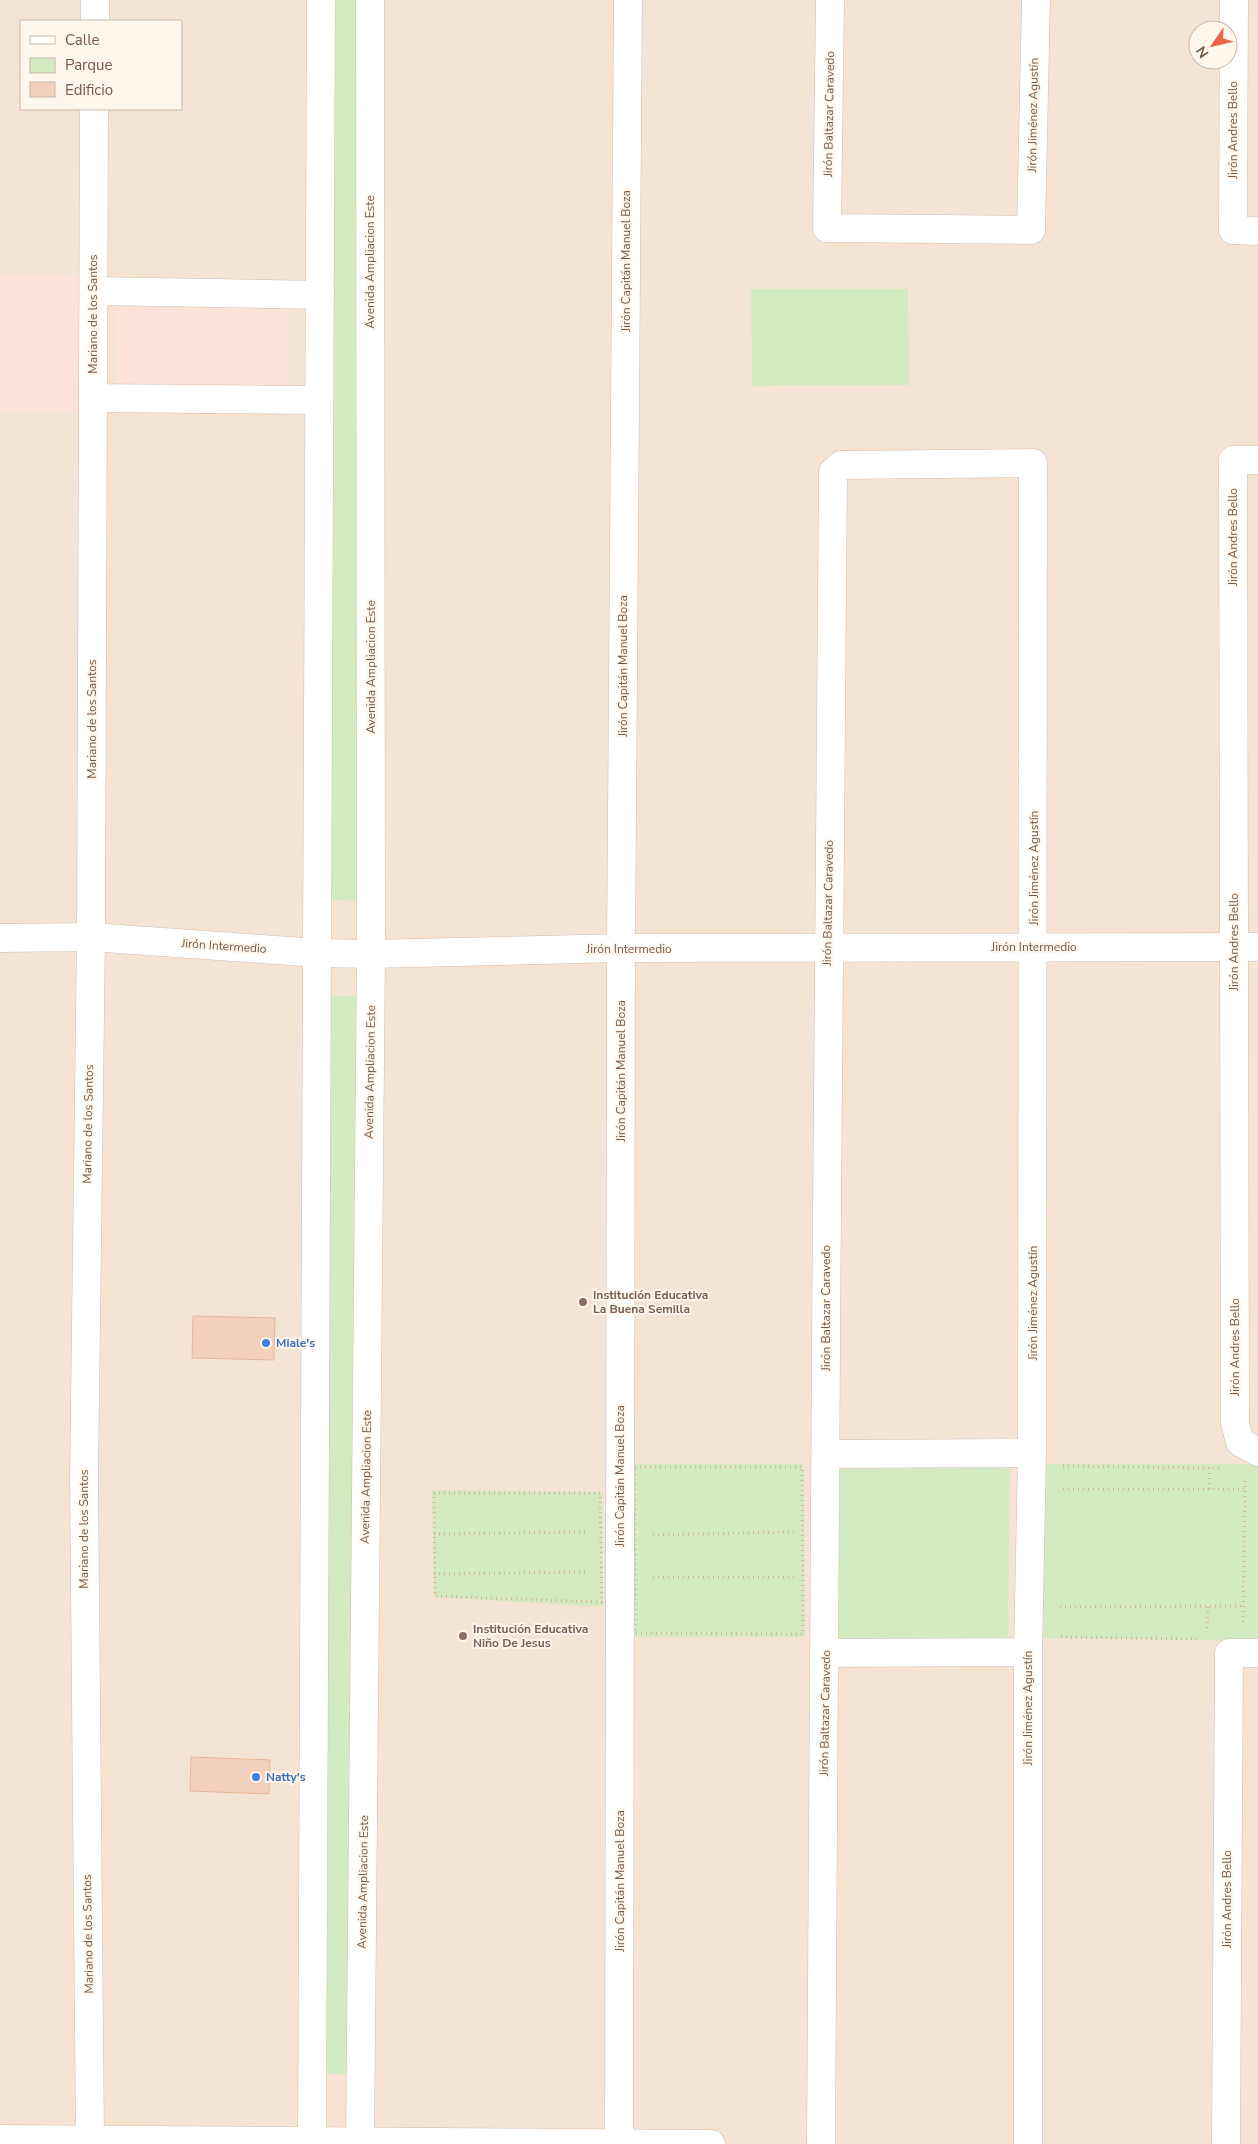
<svg xmlns="http://www.w3.org/2000/svg" width="1258" height="2144" viewBox="0 0 1258 2144" font-family="'Nunito Sans',sans-serif">
  <rect width="100%" height="100%" fill="#fdf3e5"/>
  <path fill="#f5e4d3" fill-rule="evenodd" d="M 0,0 L 1258,0 L 1258,2144 L 0,2144 ZM 21,21 L 181,21 L 181,109 L 21,109 ZM 1198,30 L 1228,30 L 1228,60 L 1198,60 Z"/>
  <path fill="#fde2d8" d="M 0,275 L 78,275 L 80,411 L 0,412 Z
    M 288,303 L 288,387 L 117,390 L 115,307 Z"/>
  <path fill="#d4ebc2" d="M 333,0 L 360,0 L 358,901 L 331,900 Z
    M 751,289 L 908,289 L 909,385 L 752,386 Z
    M 331,996 L 357,996 L 350,2074 L 325,2074 Z
    M 633,1464 L 804,1464 L 805,1637 L 633,1637 Z
    M 1040,1464 L 1258,1464 L 1258,1641 L 1039,1638 Z
    M 1003,1466 L 1010,1470 L 1008,1635 L 1001,1640 L 842,1641 L 837,1636 L 836,1475 L 841,1469 Z
    M 432,1490 L 602,1492 L 603,1607 L 434,1597 Z"/>
  <path fill="#f3d0bb" stroke="#e6b69b" d="M 193,1316 L 275,1318 L 274,1360 L 192,1358 Z
    M 191,1757 L 270,1760 L 269,1794 L 190,1791 Z"/>
  <g fill="none" stroke-linecap="round" stroke-linejoin="round">
    <g stroke="#d1bcad" stroke-width="29">
      <path id="minor" d="M 830,0 L 827,228 L 1031,230 L 1036,0
        M 1234,0 L 1233,230 L 1258,231
        M 95,21 L 95,0
        M 94,291 L 320,295
        M 93,398 L 319,400
        M 1258,460 L 1233,460 L 1235,1423 L 1240,1442 L 1258,1452
        M 826,1454 L 1032,1453
        M 826,1653 L 1028,1652
        M 0,2139 L 711,2144
        M 90,2140 L 84,1478 L 91,937 L 94,109
        M 619,2143 L 621,948 L 628,0
        M 821,2144 C 826,1587 826,1029 833,472 L 841,465 L 1033,463 L 1032,1453 L 1028,1652 L 1028,2144
        M 1226,2144 L 1229,1653 L 1258,1653"/>
    </g>
    <g stroke="#d1bcad" stroke-width="29">
      <path id="tertiary" d="M 0,938 L 91,937 L 318,953 L 371,954 L 621,948 L 1258,947"/>
    </g>
    <g stroke="#d4bcab" stroke-width="29">
      <path id="secondary" d="M 312,2144 L 321,0
        M 360,2144 L 371,954 L 370,0"/>
    </g>
    <path stroke="#d8b39e" stroke-width="3" stroke-dasharray="1 4" stroke-linecap="butt" d="M 1063,1466 L 1219,1468
      M 635,1467 L 802,1467 L 803,1634 L 635,1633 Z
      M 1063,1489 L 1244,1489
      M 1209,1489 L 1210,1468
      M 434,1493 L 600,1493 L 602,1602 L 435,1596 Z
      M 434,1534 L 589,1532
      M 653,1535 L 794,1532
      M 434,1574 L 588,1572
      M 653,1577 L 794,1577
      M 1060,1607 L 1243,1606
      M 1243,1622 L 1245,1481
      M 1207,1628 L 1208,1606
      M 1061,1637 L 1200,1639"/>
    <use href="#minor" stroke="#fff" stroke-width="28"/>
    <use href="#tertiary" stroke="#fff" stroke-width="28"/>
    <use href="#secondary" stroke="#fff" stroke-width="28"/>
  </g>
  <g fill="#8d6e63" stroke="#fff7eb" stroke-width="2">
    <circle cx="583" cy="1302" r="5"/>
    <circle cx="463" cy="1636" r="5"/>
  </g>
  <g fill="#3f7fe0" stroke="#fff7eb" stroke-width="2">
    <circle cx="266" cy="1343" r="5"/>
    <circle cx="256" cy="1777" r="5"/>
  </g>
  <g text-anchor="middle" stroke-width="4" stroke-linejoin="round" paint-order="stroke">
    <g font-size="12" fill="#765849" stroke="#fff7eb">
      <text transform="translate(829 114) rotate(-89)" y="4">Jirón Baltazar Caravedo</text>
      <text transform="translate(1033 115) rotate(-89)" y="4">Jirón Jiménez Agustín</text>
      <text transform="translate(1233 130) rotate(-90)" y="4">Jirón Andres Bello</text>
      <text transform="translate(626 261) rotate(-90)" y="4">Jirón Capitán Manuel Boza</text>
      <text transform="translate(370 262) rotate(-90)" y="4">Avenida Ampliacion Este</text>
      <text transform="translate(93 314) rotate(-90)" y="4">Mariano de los Santos</text>
      <text transform="translate(1233 537) rotate(-90)" y="4">Jirón Andres Bello</text>
      <text transform="translate(623 666) rotate(-90)" y="4">Jirón Capitán Manuel Boza</text>
      <text transform="translate(371 667) rotate(-90)" y="4">Avenida Ampliacion Este</text>
      <text transform="translate(92 719) rotate(-90)" y="4">Mariano de los Santos</text>
      <text transform="translate(1034 868) rotate(-90)" y="4">Jirón Jiménez Agustín</text>
      <text transform="translate(828 903) rotate(-89)" y="4">Jirón Baltazar Caravedo</text>
      <text transform="translate(1234 942) rotate(-90)" y="4">Jirón Andres Bello</text>
      <text transform="translate(224 946) rotate(4)" y="4">Jirón Intermedio</text>
      <text x="1034" y="951">Jirón Intermedio</text>
      <text x="629" y="953">Jirón Intermedio</text>
      <text transform="translate(621 1071) rotate(-90)" y="4">Jirón Capitán Manuel Boza</text>
      <text transform="translate(370 1072) rotate(-89)" y="4">Avenida Ampliacion Este</text>
      <text transform="translate(88 1124) rotate(-89)" y="4">Mariano de los Santos</text>
      <text transform="translate(1033 1303) rotate(-90)" y="4">Jirón Jiménez Agustín</text>
      <text transform="translate(826 1308) rotate(-90)" y="4">Jirón Baltazar Caravedo</text>
      <text transform="translate(1235 1347) rotate(-90)" y="4">Jirón Andres Bello</text>
      <text transform="translate(620 1476) rotate(-90)" y="4">Jirón Capitán Manuel Boza</text>
      <text transform="translate(366 1477) rotate(-89)" y="4">Avenida Ampliacion Este</text>
      <text transform="translate(84 1529) rotate(-90)" y="4">Mariano de los Santos</text>
      <text transform="translate(1028 1708) rotate(-90)" y="4">Jirón Jiménez Agustín</text>
      <text transform="translate(825 1713) rotate(-89)" y="4">Jirón Baltazar Caravedo</text>
      <text transform="translate(620 1881) rotate(-90)" y="4">Jirón Capitán Manuel Boza</text>
      <text transform="translate(363 1882) rotate(-89)" y="4">Avenida Ampliacion Este</text>
      <text transform="translate(1227 1899) rotate(-90)" y="4">Jirón Andres Bello</text>
      <text transform="translate(88 1934) rotate(-91)" y="4">Mariano de los Santos</text>
    </g>
    <g font-size="12" font-weight="bold" fill="#785e54" stroke="#fff7eb" text-anchor="start">
      <text x="593" y="1299">Institución Educativa<tspan x="593" dy="14">La Buena Semilla</tspan></text>
      <text x="473" y="1633">Institución Educativa<tspan x="473" dy="14">Niño De Jesus</tspan></text>
    </g>
    <g font-size="12" font-weight="bold" fill="#366cbe" stroke="#fff7eb" text-anchor="start">
      <text x="276" y="1347">Miale's</text>
      <text x="266" y="1781">Natty's</text>
    </g>
  </g>
  <rect x="20" y="20" width="162" height="90" fill="#fff7eb" stroke="#c8b7aa"/>
  <rect x="30" y="36" width="25" height="8" fill="#ffffff" stroke="#c8b7aa"/>
  <text x="65" y="45" font-size="15" fill="#765849">Calle</text>
  <rect x="30" y="58" width="25" height="15" fill="#d4ebc2" stroke="#c8b7aa"/>
  <text x="65" y="70" font-size="15" fill="#765849">Parque</text>
  <rect x="30" y="82" width="25" height="15" fill="#f3d0bb" stroke="#c8b7aa"/>
  <text x="65" y="95" font-size="15" fill="#765849">Edificio</text>
  <g transform="translate(1213 45) rotate(236)"><circle r="24" fill="#fff7eb" stroke="#c8b7aa"/>
  <path d="M0-4L9 19L0 12L-9 19Z" fill="#ea6647"/>
  <text y="-8" font-size="14" font-weight="bold" text-anchor="middle" fill="#765849">N</text>
  </g>
</svg>
